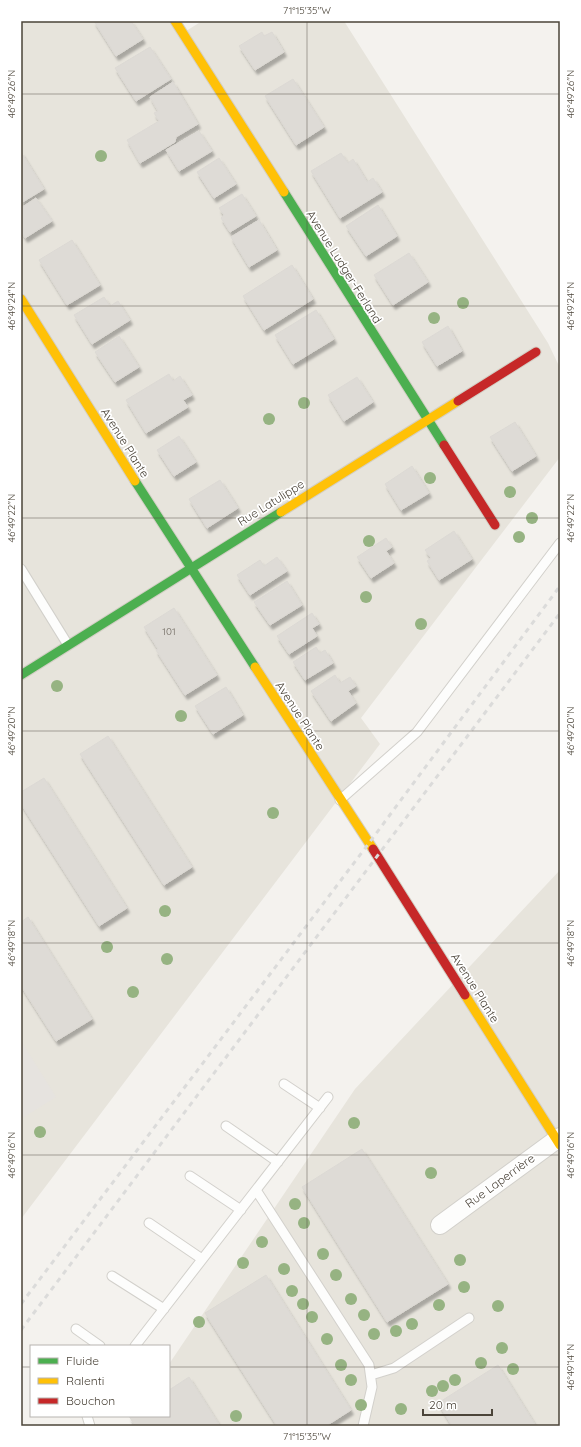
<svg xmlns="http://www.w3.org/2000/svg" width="581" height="1447" viewBox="0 0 581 1447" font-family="Quicksand,sans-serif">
  <defs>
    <filter id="shadow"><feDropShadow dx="2.5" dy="4.5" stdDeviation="1" flood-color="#0004"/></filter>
  </defs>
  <rect width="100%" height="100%" fill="#f4f2ee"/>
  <path fill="#e7e4dc" d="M 21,21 L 175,21 L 183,33 L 202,21 L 344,21 L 548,343 L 560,368 L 560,457 L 361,718 L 380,744 L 21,1219 Z
    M 560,870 L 560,1426 L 195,1426 L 169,1388 L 169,1364 L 355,1089 Z"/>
  <path fill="#e6e3df" d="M 21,1041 L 56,1097 L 21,1119 Z"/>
  <path fill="#dedbd6" stroke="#dcd9d4" filter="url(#shadow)" d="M 94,21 L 131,21 L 143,39 L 116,56 Z
    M 262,32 L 264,36 L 272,32 L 284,52 L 255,70 L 239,46 Z
    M 150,47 L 171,79 L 136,101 L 115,68 Z
    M 293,79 L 324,127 L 296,145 L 265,96 Z
    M 173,82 L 198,124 L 176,137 L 175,142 L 140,163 L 127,140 L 159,121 L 154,113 L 158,111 L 150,97 Z
    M 199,131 L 212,151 L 179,171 L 166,150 Z
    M 21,152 L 44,189 L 21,203 Z
    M 341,153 L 348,163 L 353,159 L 367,182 L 373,178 L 382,192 L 340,218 L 311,171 Z
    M 219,158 L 236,184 L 214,198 L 197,172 Z
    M 242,194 L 256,216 L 230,232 L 221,218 L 224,215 L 219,208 Z
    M 36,198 L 52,221 L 25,238 L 21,231 L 21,208 Z
    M 378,205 L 397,236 L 366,256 L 346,226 Z
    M 259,220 L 277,250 L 249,267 L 231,237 Z
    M 72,240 L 100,285 L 67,305 L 39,260 Z
    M 409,253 L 428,282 L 393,305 L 374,275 Z
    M 292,265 L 313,299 L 264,330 L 243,296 Z
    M 104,297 L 110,306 L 118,301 L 130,320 L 92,344 L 74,315 Z
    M 316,310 L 334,339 L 293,364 L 275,335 Z
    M 448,326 L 462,351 L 437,366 L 422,342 Z
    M 119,336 L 139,367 L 115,382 L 95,352 Z
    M 169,374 L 173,381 L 180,376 L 192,395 L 183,400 L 188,407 L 146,433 L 126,400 Z
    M 357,377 L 373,402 L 344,421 L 328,395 Z
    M 515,422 L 536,456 L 512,471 L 490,437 Z
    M 179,436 L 196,462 L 174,476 L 157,450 Z
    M 412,466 L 429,493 L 401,510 L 385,484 Z
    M 220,480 L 238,508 L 207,528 L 189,499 Z
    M 454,531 L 472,559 L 439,580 L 427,561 L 431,558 L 425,550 Z
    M 386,538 L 392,547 L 386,551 L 394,563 L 371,578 L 357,557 Z
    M 277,557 L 287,571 L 250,595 L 237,575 L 260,560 L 264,566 Z
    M 287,581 L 302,605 L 270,625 L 254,602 Z
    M 174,608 L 217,675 L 185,695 L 156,650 L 158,649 L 144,627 Z
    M 312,613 L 319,624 L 312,628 L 317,636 L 289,654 L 277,636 Z
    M 316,647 L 320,653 L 325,650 L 333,663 L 305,680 L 293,662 Z
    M 335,675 L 340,683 L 350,677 L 356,686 L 348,691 L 356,703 L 331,721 L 311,691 Z
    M 226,687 L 243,715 L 213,734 L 195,706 Z
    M 108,736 L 192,867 L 164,885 L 80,754 Z
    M 44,778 L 127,908 L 99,926 L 21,804 L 21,792 Z
    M 28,917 L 92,1019 L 56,1041 L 21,986 L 21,922 Z
    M 362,1149 L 448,1284 L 387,1322 L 302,1187 Z
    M 266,1275 L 351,1410 L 326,1426 L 277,1426 L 205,1313 Z
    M 498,1365 L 536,1426 L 452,1426 L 438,1403 Z
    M 189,1377 L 220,1426 L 135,1426 L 129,1416 L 169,1416 L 169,1390 Z"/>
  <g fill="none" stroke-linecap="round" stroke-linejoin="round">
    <g stroke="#d2d0cb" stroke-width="11">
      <path id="lane" d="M 21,569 L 68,645
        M 340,800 L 417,732 L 560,543
        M 284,1084 L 320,1108
        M 226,1126 L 278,1162
        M 190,1176 L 241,1210
        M 256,1190 L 369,1365 L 372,1387 L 363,1426
        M 149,1223 L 202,1259
        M 112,1276 L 164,1309
        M 76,1329 L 100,1346
        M 135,1346 L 328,1097
        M 371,1375 L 394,1368 L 469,1318
        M 87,1416 L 90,1426"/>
    </g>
    <g stroke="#d2d0cb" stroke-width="20">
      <path id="street" d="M 440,1225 L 560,1137"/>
    </g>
    <g stroke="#d3cfc5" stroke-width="11">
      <path id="fast" d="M 284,192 L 444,445
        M 135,481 L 255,667
        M 21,675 L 281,512"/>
    </g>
    <g stroke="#d3cfc5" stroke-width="11">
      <path id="slow" d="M 175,21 L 284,192
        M 21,299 L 135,481
        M 281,512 L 458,401
        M 255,667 L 373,849
        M 465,995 L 560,1145"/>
    </g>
    <g stroke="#d3cfc5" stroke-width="11">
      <path id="jam" d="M 458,401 L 536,352
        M 444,445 L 495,525
        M 373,849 L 465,995"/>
    </g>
    <use href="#lane" stroke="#fdfdfc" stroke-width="9"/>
    <use href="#street" stroke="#fdfdfc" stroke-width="18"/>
    <use href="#fast" stroke="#4caf50" stroke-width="9"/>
    <use href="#slow" stroke="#ffc107" stroke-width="9"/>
    <use href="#jam" stroke="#c62828" stroke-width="9"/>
    <path stroke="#dbdbda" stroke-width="3" stroke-dasharray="5 5" stroke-linecap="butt" d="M 21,1304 L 369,843 L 560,586
      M 21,1330 L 560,613"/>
  </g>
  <g fill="#96b382">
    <circle cx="101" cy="156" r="6"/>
    <circle cx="463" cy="303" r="6"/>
    <circle cx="434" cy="318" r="6"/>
    <circle cx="304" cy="403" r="6"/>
    <circle cx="269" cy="419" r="6"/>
    <circle cx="430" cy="478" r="6"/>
    <circle cx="510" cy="492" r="6"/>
    <circle cx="532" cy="518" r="6"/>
    <circle cx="519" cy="537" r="6"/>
    <circle cx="369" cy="541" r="6"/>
    <circle cx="366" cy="597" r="6"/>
    <circle cx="421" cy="624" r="6"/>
    <circle cx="57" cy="686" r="6"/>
    <circle cx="181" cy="716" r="6"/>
    <circle cx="273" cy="813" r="6"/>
    <circle cx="165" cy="911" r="6"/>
    <circle cx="107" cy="947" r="6"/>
    <circle cx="167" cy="959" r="6"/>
    <circle cx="133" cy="992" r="6"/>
    <circle cx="354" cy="1123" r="6"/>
    <circle cx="40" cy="1132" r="6"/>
    <circle cx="431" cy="1173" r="6"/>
    <circle cx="295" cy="1204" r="6"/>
    <circle cx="304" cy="1223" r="6"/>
    <circle cx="262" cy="1242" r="6"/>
    <circle cx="323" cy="1254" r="6"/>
    <circle cx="460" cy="1260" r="6"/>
    <circle cx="243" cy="1263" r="6"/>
    <circle cx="284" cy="1269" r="6"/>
    <circle cx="336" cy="1275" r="6"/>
    <circle cx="464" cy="1287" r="6"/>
    <circle cx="292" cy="1291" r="6"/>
    <circle cx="351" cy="1299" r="6"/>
    <circle cx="303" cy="1304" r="6"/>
    <circle cx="439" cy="1305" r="6"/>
    <circle cx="498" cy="1306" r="6"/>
    <circle cx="364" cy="1315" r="6"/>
    <circle cx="312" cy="1317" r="6"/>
    <circle cx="199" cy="1322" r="6"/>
    <circle cx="412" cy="1324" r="6"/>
    <circle cx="396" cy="1331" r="6"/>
    <circle cx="374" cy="1334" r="6"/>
    <circle cx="327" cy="1339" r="6"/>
    <circle cx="502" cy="1348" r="6"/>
    <circle cx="481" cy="1363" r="6"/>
    <circle cx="341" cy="1365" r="6"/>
    <circle cx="513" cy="1369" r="6"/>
    <circle cx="351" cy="1380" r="6"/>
    <circle cx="455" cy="1380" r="6"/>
    <circle cx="443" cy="1386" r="6"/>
    <circle cx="432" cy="1391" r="6"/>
    <circle cx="361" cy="1405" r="6"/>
    <circle cx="401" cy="1409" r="6"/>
    <circle cx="236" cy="1416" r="6"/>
  </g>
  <path fill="none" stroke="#4b4439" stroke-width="1" stroke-opacity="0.45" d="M 307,21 L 307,1426M 21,94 L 560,94M 21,306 L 560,306M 21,518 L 560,518M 21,731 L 560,731M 21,943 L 560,943M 21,1155 L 560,1155M 21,1367 L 31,1367M 169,1367 L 560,1367"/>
  <g text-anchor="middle" stroke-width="3.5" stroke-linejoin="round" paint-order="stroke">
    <g font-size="10" fill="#706a61">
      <text x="169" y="635">101</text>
    </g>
    <g font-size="12" fill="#4b4439" stroke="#fff">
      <text transform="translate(344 267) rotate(58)" y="4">Avenue Ludger-Ferland</text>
      <text transform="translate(125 443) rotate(58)" y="4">Avenue Plante</text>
      <text transform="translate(271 503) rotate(-32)" y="4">Rue Latulippe</text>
      <text transform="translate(300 716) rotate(57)" y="4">Avenue Plante</text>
      <text transform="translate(475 988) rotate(58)" y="4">Avenue Plante</text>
      <text transform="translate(500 1181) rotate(-36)" y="4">Rue Laperrière</text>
    </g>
  </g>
  <rect width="581" height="1447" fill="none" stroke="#ffffff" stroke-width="44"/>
  <rect x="30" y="1345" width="140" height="72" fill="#ffffff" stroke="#b7b4b0"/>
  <rect x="38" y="1358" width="20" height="6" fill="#4caf50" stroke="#b7b4b0"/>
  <text x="66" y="1365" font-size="12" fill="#4b4439">Fluide</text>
  <rect x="38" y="1378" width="20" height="6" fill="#ffc107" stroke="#b7b4b0"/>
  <text x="66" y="1385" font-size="12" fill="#4b4439">Ralenti</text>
  <rect x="38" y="1398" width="20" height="6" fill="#c62828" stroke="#b7b4b0"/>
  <text x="66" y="1405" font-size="12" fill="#4b4439">Bouchon</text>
  <path d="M423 1409v6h69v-6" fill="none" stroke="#4b4439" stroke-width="2"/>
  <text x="429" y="1409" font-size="12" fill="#4b4439" stroke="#ffffff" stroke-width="3" paint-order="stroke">20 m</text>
  <rect x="22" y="22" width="537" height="1403" fill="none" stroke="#4b4439" stroke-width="1.5"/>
  <g font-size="10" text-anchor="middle" fill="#4b4439">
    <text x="307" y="14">71°15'35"W</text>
    <text transform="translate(11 94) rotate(-90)" y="4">46°49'26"N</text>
    <text transform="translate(570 94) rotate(-90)" y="4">46°49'26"N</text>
    <text transform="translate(11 306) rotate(-90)" y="4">46°49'24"N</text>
    <text transform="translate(570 306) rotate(-90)" y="4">46°49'24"N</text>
    <text transform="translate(11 518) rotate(-90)" y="4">46°49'22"N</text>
    <text transform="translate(570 518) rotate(-90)" y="4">46°49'22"N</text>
    <text transform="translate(11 731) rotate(-90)" y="4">46°49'20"N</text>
    <text transform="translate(570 731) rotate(-90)" y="4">46°49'20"N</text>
    <text transform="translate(11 943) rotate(-90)" y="4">46°49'18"N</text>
    <text transform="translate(570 943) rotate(-90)" y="4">46°49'18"N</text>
    <text transform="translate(11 1155) rotate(-90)" y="4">46°49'16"N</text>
    <text transform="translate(570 1155) rotate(-90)" y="4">46°49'16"N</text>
    <text transform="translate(570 1367) rotate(-90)" y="4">46°49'14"N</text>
    <text x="307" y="1440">71°15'35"W</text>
  </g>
</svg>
